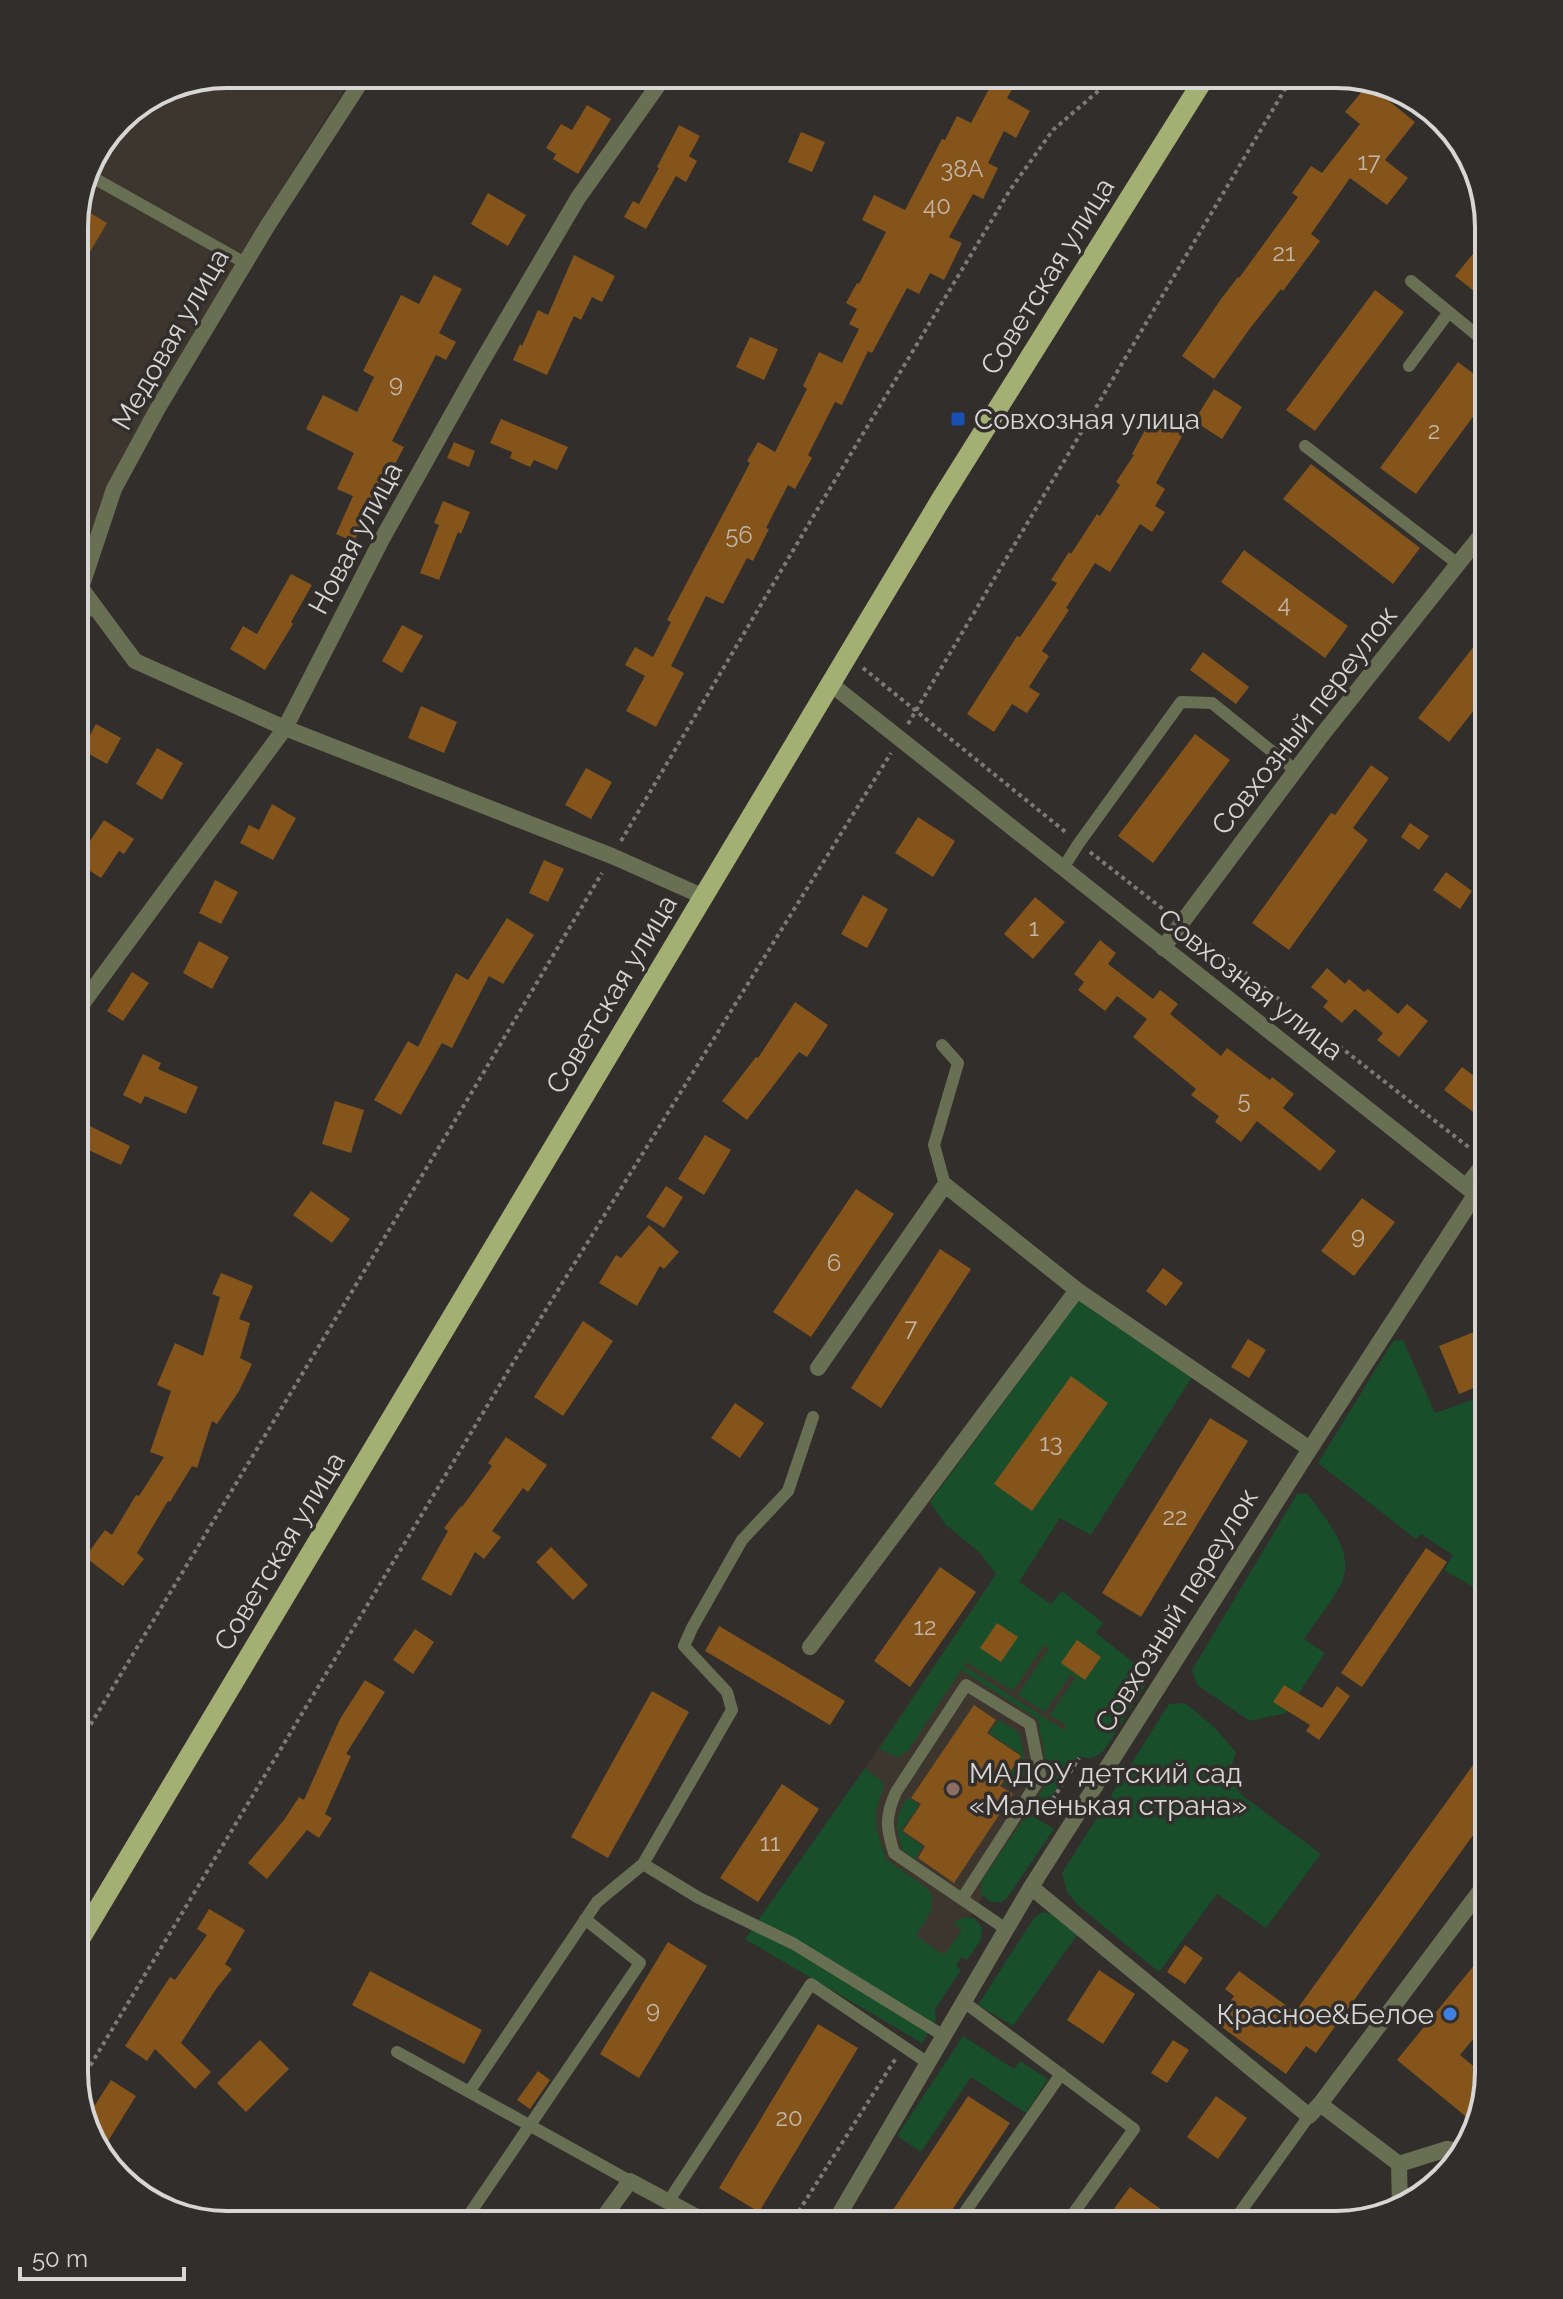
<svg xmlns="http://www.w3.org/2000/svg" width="1563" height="2299" viewBox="0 0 1563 2299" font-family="Raleway,sans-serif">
  <rect width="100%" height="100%" fill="#312e2c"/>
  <path fill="#3d362f" d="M 227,74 L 354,74 L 259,224 L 230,300 L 146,441 L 74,582 L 74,217 L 119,118 L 169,85 Z
    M 996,1574 L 1132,1669 L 935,1971 L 791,1874 L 865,1768 Z"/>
  <path fill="#184e2a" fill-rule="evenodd" d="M 1079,1300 L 1194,1374 L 1091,1535 L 1060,1518 L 1019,1582 L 1051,1604 L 1062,1591 L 1103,1623 L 1096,1633 L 1143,1670 L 1145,1686 L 1105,1749 C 1097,1758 1090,1760 1078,1756 L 1042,1811 L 1033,1805 L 1047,1782 L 1048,1774 L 1038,1719 L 961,1670 L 907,1752 L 898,1757 L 879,1749 L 996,1574 L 980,1553 L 945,1524 L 930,1502 ZM 1044,1645 L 1049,1648 L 1018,1695 L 1045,1712 L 1071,1674 L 1076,1677 L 1050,1715 L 1067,1726 L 1064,1730 L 963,1665 L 966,1662 L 1013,1691 Z
    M 1403,1340 L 1435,1413 L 1489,1394 L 1489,1564 L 1475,1588 L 1444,1570 L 1453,1555 L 1421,1534 L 1416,1539 L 1318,1463 L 1393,1341 Z
    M 1307,1493 C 1323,1516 1352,1546 1344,1576 C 1340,1592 1314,1624 1304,1639 L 1325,1653 L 1286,1713 L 1250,1721 L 1197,1685 L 1192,1670 L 1297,1494 Z
    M 1185,1703 L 1214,1727 L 1236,1752 L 1228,1777 L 1243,1796 L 1321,1854 L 1266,1928 L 1217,1894 L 1159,1972 L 1079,1906 L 1067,1892 L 1062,1873 L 1169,1704 Z
    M 999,1720 L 1019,1733 L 1027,1770 L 1014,1790 L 1004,1783 L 1022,1755 L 989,1733 Z
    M 865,1768 L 884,1783 L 876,1812 L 877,1830 L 886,1859 L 927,1888 L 932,1896 L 931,1911 L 916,1936 L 944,1955 L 962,1930 L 954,1923 C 961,1917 966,1917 974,1918 L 982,1927 L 981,1940 L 967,1960 L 961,1957 L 956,1966 L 961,1970 L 935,2009 L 936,2020 L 922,2043 L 745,1939 Z
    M 908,1797 L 919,1805 L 901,1831 L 923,1846 L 915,1859 L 903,1851 C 896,1826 893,1819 908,1797 Z
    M 1028,1813 L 1054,1829 L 1007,1898 L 1002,1902 L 990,1902 L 981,1893 L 982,1880 Z
    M 1042,1912 L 1051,1914 L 1077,1935 L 1013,2026 L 978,2005 L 1034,1918 Z
    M 963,2036 L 1014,2069 L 1020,2061 L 1048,2079 L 1026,2113 L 971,2077 L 921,2152 L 897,2136 Z"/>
  <path fill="#85541b" d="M 997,74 L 1021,74 L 1007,98 L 1030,111 L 1016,138 L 1004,131 L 988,163 L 998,168 L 983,199 L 973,194 L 949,237 L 962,243 L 944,280 L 930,273 L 919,294 L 907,288 L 872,353 L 868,351 L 842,405 L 835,402 L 808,455 L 812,458 L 795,489 L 788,485 L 766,528 L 769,529 L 753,561 L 747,558 L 723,604 L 706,596 L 671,666 L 684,673 L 656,727 L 626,711 L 645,676 L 625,665 L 635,647 L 653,657 L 671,622 L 667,620 L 750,463 L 747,461 L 758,442 L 775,452 L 807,389 L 803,386 L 819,352 L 842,363 L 859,329 L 849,324 L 857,309 L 846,303 L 857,283 L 859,284 L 886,232 L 862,220 L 874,195 L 905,210 L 942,139 L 945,140 L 957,116 L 971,123 Z
    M 1368,84 L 1415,122 L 1385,160 L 1408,178 L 1387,205 L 1350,178 L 1311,234 L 1320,241 L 1283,291 L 1281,289 L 1251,327 L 1214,379 L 1182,356 L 1221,299 L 1238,277 L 1239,278 L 1298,197 L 1292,193 L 1311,166 L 1322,173 L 1360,124 L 1345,112 Z
    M 587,105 L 611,119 L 578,174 L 553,159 L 556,154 L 546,148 L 561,124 L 572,130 Z
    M 679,125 L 700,136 L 689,156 L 697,161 L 686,182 L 676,176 L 646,229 L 624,217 L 633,201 L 639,204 L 659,168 L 657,167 Z
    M 801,132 L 825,142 L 812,172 L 788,162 Z
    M 488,193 L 526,215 L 508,246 L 471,224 Z
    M 82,208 L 107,223 L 74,279 L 74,222 Z
    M 1489,234 L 1489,303 L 1455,276 Z
    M 574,255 L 615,276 L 602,302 L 592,297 L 581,320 L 574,316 L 547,375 L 513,360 L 520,344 L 522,346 L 538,310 L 548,315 Z
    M 434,275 L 462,289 L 439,333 L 456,342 L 446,360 L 436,355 L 392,441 L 404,447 L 373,506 L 371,505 L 354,542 L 336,534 L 353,496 L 337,489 L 354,453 L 306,429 L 323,395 L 357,412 L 374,377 L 363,371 L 401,295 L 419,304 Z
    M 1375,290 L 1404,312 L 1315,431 L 1286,410 Z
    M 750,337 L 778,349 L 764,380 L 736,367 Z
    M 1458,362 L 1489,385 L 1489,395 L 1416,494 L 1380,468 Z
    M 1214,389 L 1242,407 L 1222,439 L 1194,421 Z
    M 1155,412 L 1186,429 L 1156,483 L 1165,489 L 1155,506 L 1165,512 L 1152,532 L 1140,524 L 1110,572 L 1095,563 L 1066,608 L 1069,610 L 1042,651 L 1049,656 L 1029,687 L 1040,694 L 1027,713 L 1012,704 L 994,732 L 967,714 L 1017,636 L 1020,637 L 1057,583 L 1051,580 L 1069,552 L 1071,554 L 1097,514 L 1100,516 L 1120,485 L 1116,482 L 1134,455 L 1132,454 Z
    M 501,419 L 568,447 L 557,470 L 534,460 L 530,467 L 510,458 L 512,452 L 490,443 Z
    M 454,442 L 475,451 L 469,467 L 447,458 Z
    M 1311,464 L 1420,548 L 1393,584 L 1283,499 Z
    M 443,501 L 470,512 L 461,534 L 458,532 L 439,580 L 420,573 L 439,525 L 434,523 Z
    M 1244,550 L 1348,626 L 1325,658 L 1221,582 Z
    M 291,574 L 312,585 L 291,622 L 293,624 L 265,670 L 230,649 L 243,626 L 257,634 Z
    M 402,625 L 423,636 L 402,673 L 382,661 Z
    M 1489,627 L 1489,691 L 1449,742 L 1418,718 Z
    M 1203,652 L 1249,687 L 1236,704 L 1190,670 Z
    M 421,706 L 457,722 L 444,753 L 408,738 Z
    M 96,724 L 121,738 L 107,764 L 82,750 Z
    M 1195,734 L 1230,760 L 1153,863 L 1118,836 Z
    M 157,748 L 183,763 L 162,800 L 136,784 Z
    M 1371,765 L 1389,778 L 1353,828 L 1368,840 L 1289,950 L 1252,923 L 1331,813 L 1335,815 Z
    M 586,768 L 612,782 L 591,819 L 565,805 Z
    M 272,804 L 296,818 L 273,860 L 240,843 L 249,825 L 259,830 Z
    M 918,817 L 955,841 L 933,877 L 895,853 Z
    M 104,820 L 134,839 L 124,854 L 119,851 L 101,878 L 76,862 Z
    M 1410,823 L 1429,836 L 1419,850 L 1401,837 Z
    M 544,860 L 564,869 L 548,902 L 529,893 Z
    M 1446,872 L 1472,891 L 1460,909 L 1433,890 Z
    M 215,880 L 238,892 L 221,924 L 199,913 Z
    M 863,895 L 888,909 L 867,948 L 841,934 Z
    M 1035,897 L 1065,922 L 1033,959 L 1004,934 Z
    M 507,918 L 534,935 L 503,984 L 489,976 L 452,1048 L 442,1043 L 401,1115 L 374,1100 L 408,1041 L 418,1047 L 456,973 L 468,980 Z
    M 1100,940 L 1116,953 L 1108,964 L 1153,999 L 1160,990 L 1178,1004 L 1170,1014 L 1221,1056 L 1227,1048 L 1270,1080 L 1272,1077 L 1294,1094 L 1283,1108 L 1336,1151 L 1320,1171 L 1257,1121 L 1241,1142 L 1215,1122 L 1219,1116 L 1191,1095 L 1196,1089 L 1133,1037 L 1147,1019 L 1117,996 L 1105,1011 L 1078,990 L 1084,982 L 1074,974 Z
    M 199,941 L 229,957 L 212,989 L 183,973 Z
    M 1327,968 L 1345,984 L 1349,979 L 1364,992 L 1368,989 L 1398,1014 L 1407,1004 L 1428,1021 L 1399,1057 L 1377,1040 L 1383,1033 L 1355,1009 L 1342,1023 L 1323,1007 L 1328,1001 L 1311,987 Z
    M 132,972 L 149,983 L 123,1021 L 107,1011 Z
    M 795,1002 L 828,1025 L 807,1057 L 799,1052 L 747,1120 L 722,1101 L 756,1057 L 758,1058 Z
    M 143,1054 L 161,1063 L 158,1069 L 198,1087 L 186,1114 L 145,1096 L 141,1104 L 123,1095 Z
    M 1462,1067 L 1489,1087 L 1489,1124 L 1444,1090 Z
    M 335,1101 L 364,1110 L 351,1153 L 322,1144 Z
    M 90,1126 L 130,1146 L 121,1165 L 80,1146 Z
    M 705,1135 L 731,1150 L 704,1195 L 678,1179 Z
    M 666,1186 L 683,1197 L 664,1228 L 646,1217 Z
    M 856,1189 L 894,1214 L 811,1337 L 773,1312 Z
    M 311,1191 L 350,1219 L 332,1243 L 293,1215 Z
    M 1362,1198 L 1395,1222 L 1354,1276 L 1321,1251 Z
    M 649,1225 L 679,1252 L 664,1269 L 660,1266 L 637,1306 L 599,1283 L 616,1255 L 621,1258 Z
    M 940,1249 L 971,1269 L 881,1408 L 851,1388 Z
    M 1163,1268 L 1183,1283 L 1166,1306 L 1146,1291 Z
    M 221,1273 L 253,1286 L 239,1319 L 250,1323 L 240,1358 L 252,1364 L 239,1391 L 217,1424 L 212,1421 L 197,1468 L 192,1466 L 170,1502 L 168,1501 L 137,1553 L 144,1559 L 123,1586 L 85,1557 L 105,1530 L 112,1535 L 136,1495 L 139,1496 L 164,1457 L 150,1452 L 171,1391 L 157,1385 L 175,1343 L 203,1356 L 220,1297 L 212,1294 Z
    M 583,1321 L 613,1341 L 563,1416 L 534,1397 Z
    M 1489,1326 L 1489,1382 L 1459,1394 L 1439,1346 Z
    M 1248,1339 L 1266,1350 L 1249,1378 L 1231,1367 Z
    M 1071,1376 L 1108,1403 L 1032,1511 L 994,1484 Z
    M 735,1403 L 764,1423 L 740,1458 L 711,1438 Z
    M 1210,1418 L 1248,1441 L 1141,1617 L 1102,1593 Z
    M 506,1437 L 547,1465 L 528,1492 L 523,1488 L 492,1531 L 501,1537 L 484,1559 L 475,1552 L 451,1596 L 421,1579 L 448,1531 L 444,1528 L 461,1506 L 462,1507 L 492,1466 L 488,1463 Z
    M 551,1547 L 588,1585 L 573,1600 L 536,1562 Z
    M 1426,1548 L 1447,1562 L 1362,1687 L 1341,1673 Z
    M 940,1567 L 976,1592 L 910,1687 L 874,1661 Z
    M 997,1623 L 1018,1637 L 1001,1662 L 980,1648 Z
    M 719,1626 L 845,1701 L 830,1725 L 705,1651 Z
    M 415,1629 L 434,1642 L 413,1674 L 393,1660 Z
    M 1077,1640 L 1101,1657 L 1085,1680 L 1061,1663 Z
    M 365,1680 L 385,1692 L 346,1754 L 351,1756 L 325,1814 L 332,1818 L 319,1838 L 307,1830 L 267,1879 L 248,1863 L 284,1820 L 299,1797 L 304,1800 L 340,1719 Z
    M 1284,1685 L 1322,1708 L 1337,1686 L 1350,1696 L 1319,1740 L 1306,1731 L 1310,1725 L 1273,1702 Z
    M 652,1691 L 689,1712 L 608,1858 L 571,1837 Z
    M 974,1705 L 996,1720 L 987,1733 L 1021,1756 L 1000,1786 L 1013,1794 L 954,1883 L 918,1858 L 925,1846 L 903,1831 L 921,1804 L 911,1798 Z
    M 1489,1743 L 1489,1813 L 1316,2053 L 1306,2046 L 1286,2074 L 1215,2022 L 1234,1996 L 1225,1989 L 1239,1971 L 1295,2012 Z
    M 782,1784 L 819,1809 L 758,1902 L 720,1878 Z
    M 209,1909 L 245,1930 L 225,1964 L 232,1969 L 216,1989 L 181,2043 L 211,2072 L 195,2089 L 155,2049 L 147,2061 L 125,2046 L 170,1977 L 175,1980 L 207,1935 L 197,1929 Z
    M 668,1942 L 707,1966 L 639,2078 L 600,2054 Z
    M 1185,1945 L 1203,1958 L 1185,1984 L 1167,1972 Z
    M 1489,1947 L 1489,2020 L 1460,2055 L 1488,2078 L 1475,2124 L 1397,2060 Z
    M 1099,1970 L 1135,1994 L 1103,2044 L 1067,2020 Z
    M 370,1971 L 482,2030 L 464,2064 L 352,2005 Z
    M 818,2024 L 858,2048 L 759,2212 L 719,2188 Z
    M 260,2040 L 289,2069 L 246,2112 L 217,2083 Z
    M 1173,2040 L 1189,2050 L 1167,2083 L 1151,2073 Z
    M 538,2071 L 550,2080 L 530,2109 L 517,2100 Z
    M 111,2080 L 136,2096 L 105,2146 L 91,2138 L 86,2119 Z
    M 968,2096 L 1010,2123 L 942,2225 L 883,2225 Z
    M 1216,2096 L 1247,2118 L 1218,2159 L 1187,2137 Z
    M 1130,2187 L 1183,2225 L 1102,2225 Z"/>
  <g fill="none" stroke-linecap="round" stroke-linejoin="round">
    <path stroke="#7c7a78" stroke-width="4" stroke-dasharray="4 4" stroke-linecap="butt" d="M 863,668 L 1068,834
      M 908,724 L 1294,74
      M 621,841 L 820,505 L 1010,190 L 1053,130 L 1118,74
      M 1090,852 L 1168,913
      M 1194,933 L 1471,1149
      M 74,1752 L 447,1134 L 602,873
      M 1038,1814 L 1042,1816 L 1079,1758
      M 78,2086 L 519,1353 L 891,753
      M 790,2225 L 896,2058"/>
    <path stroke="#696f53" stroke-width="12" d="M 92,177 L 245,263
      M 1411,281 L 1489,345
      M 1409,366 L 1449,312
      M 1305,446 L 1458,564
      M 74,609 L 98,611
      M 1063,868 L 1079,843 L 1181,702 L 1212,703 L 1295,770
      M 942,1045 L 958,1063 L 934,1145 L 945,1185
      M 1464,1186 L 1489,1154
      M 643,1864 L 732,1710 L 727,1692 L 684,1646 L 692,1628 L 742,1540 L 788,1491 L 813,1417
      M 962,1899 L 1038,1781 L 1040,1774 L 1030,1724 L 966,1685 L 896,1792 C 885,1817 886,1827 894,1853 L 1006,1929
      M 964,2002 L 1134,2129 L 1065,2225
      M 397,2052 L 630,2181
      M 469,2092 L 597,1902 L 643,1864 L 699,1898 L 794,1944 L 944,2036
      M 668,2202 L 811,1984 L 928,2063
      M 462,2225 L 640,1963 L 585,1919
      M 956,2225 L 1061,2074
      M 1231,2225 L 1309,2116"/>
    <path stroke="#696f53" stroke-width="16" d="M 364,74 L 357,88 L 268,225 L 158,408 L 114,489 L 81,588 L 135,661 L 285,728 L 612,856 L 702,896
      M 1163,948 L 1322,735 L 1489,525
      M 74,1015 L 285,728 L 382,539 L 478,368 L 578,198 L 666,74
      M 818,1368 L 945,1185 L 1077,1290 L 1310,1449
      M 810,1647 L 1077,1290
      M 1031,1887 L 1309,2116 L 1320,2104
      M 1399,2164 L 1320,2104 L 1489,1879
      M 1399,2164 L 1447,2149 L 1465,2152
      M 1399,2164 L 1400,2208
      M 598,2225 L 630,2181 L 712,2225
      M 833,2225 L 1031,1887 L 1310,1449 L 1475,1195"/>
    <path stroke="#696f53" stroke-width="16" d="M 832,685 L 1489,1205"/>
    <path stroke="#a3af73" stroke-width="20" d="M 74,1949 L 940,501 L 1207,74"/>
  </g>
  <rect fill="#1a4fb4" stroke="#312e2c" stroke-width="3" x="950" y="411" width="16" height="16" rx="4"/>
  <circle fill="#8d6e63" stroke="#312e2c" stroke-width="3" cx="953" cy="1789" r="8"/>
  <circle fill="#3f7fe0" stroke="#312e2c" stroke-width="3" cx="1450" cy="2014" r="8"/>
  <g text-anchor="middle" stroke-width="7" stroke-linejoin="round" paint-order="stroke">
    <g font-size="24" fill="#c2b6a6">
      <text x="1369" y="170">17</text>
      <text x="962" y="177">38А</text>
      <text x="937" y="214">40</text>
      <text x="1284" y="261">21</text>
      <text x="396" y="392">9</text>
      <text x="1434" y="439">2</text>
      <text x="739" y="543">56</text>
      <text x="1284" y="612">4</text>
      <text x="1034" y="936">1</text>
      <text x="1244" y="1108">5</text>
      <text x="1358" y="1244">9</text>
      <text x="834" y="1271">6</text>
      <text x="911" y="1336">7</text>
      <text x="1051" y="1451">13</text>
      <text x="1175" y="1525">22</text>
      <text x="925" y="1635">12</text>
      <text x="770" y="1851">11</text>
      <text x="653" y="2018">9</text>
      <text x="789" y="2126">20</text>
    </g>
    <g font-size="28" fill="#d7d6d4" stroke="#312e2c">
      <text transform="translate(1047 276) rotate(-58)" y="10">Советская улица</text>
      <text transform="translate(170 339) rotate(-60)" y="10">Медовая улица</text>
      <text transform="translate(355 538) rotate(-62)" y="10">Новая улица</text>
      <text transform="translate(1304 720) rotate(-52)" y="10">Совхозный переулок</text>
      <text transform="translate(1251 984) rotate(38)" y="10">Совхозная улица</text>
      <text transform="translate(611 994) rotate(-59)" y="10">Советская улица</text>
      <text transform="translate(279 1551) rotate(-59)" y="10">Советская улица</text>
      <text transform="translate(1176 1610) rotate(-58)" y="10">Совхозный переулок</text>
    </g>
    <g font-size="28" fill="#d7d6d4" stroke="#312e2c" text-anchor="start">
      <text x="974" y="429">Совхозная улица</text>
      <text x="969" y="1783">МАДОУ детский сад<tspan x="969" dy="32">«Маленькая страна»</tspan></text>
      <text x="1434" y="2024" text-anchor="end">Красное&amp;Белое</text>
    </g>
  </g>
  <path d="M0 0H1563V2299H0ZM227 88H1336A139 139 0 0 1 1475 227V2072A139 139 0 0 1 1336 2211H227A139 139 0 0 1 88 2072V227A139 139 0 0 1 227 88Z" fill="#312e2c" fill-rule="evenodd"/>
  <path fill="none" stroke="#d7d6d4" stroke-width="4" d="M227 88H1336A139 139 0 0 1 1475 227V2072A139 139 0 0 1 1336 2211H227A139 139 0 0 1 88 2072V227A139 139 0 0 1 227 88Z"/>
  <path d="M20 2267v12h164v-12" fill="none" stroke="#d7d6d4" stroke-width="4"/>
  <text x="32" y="2267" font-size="24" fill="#d7d6d4" stroke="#312e2c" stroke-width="6" paint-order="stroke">50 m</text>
</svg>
